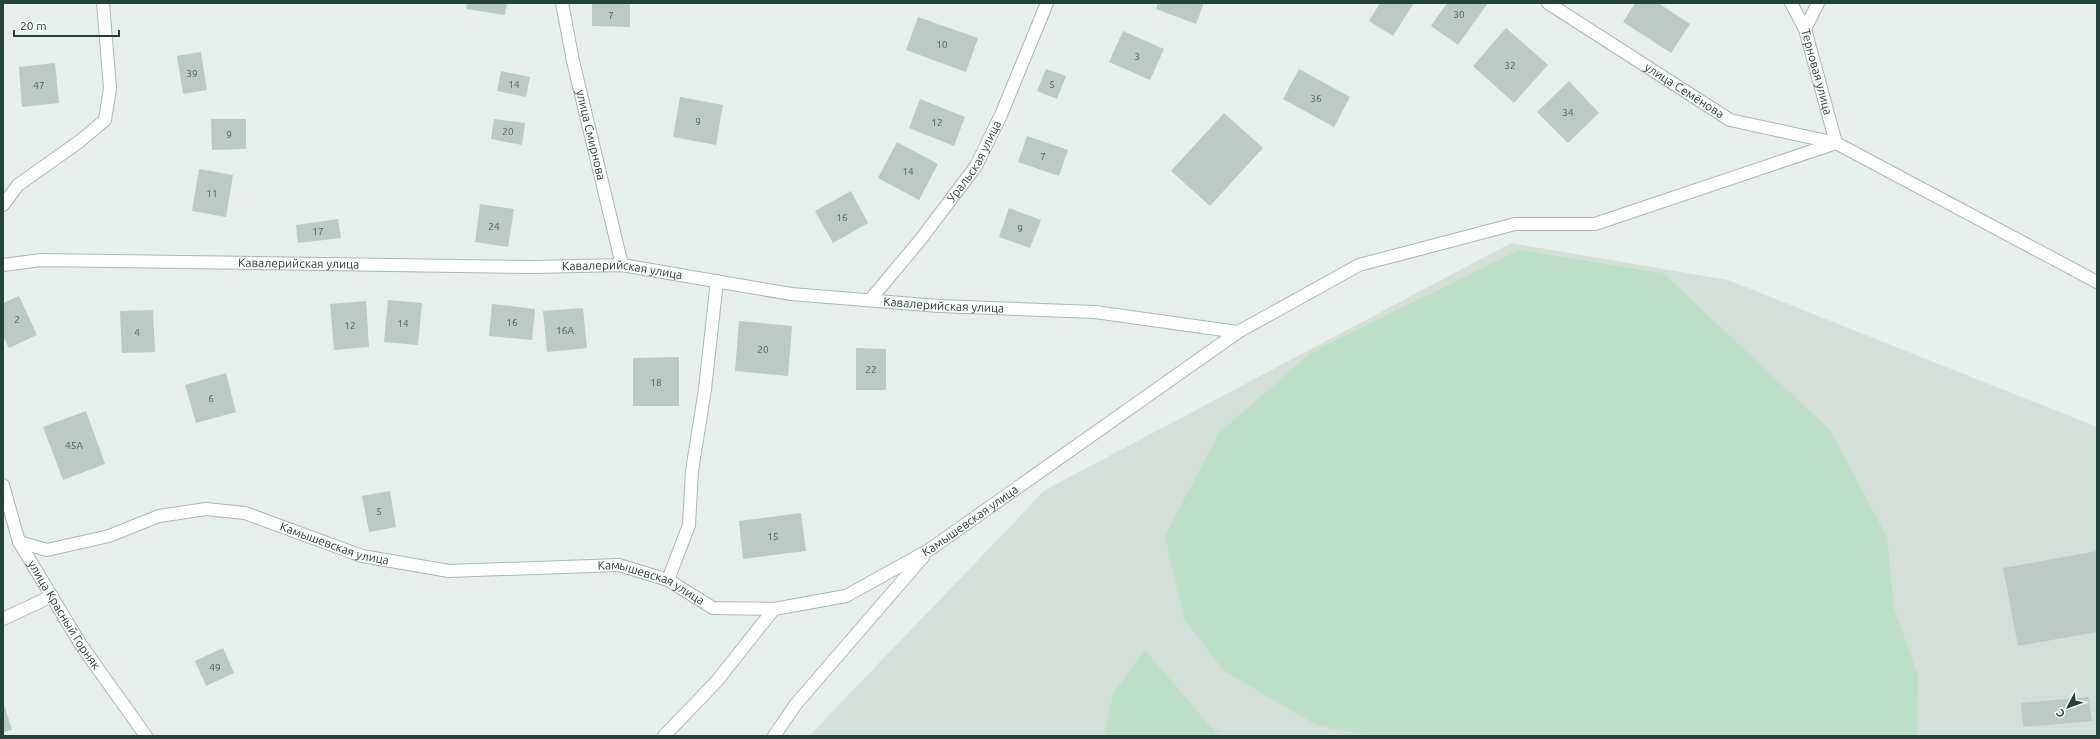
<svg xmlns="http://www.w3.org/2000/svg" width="2100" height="739" viewBox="0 0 2100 739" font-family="Ubuntu,sans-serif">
  <rect width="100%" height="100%" fill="#e6efeb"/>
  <path fill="#d4dfda" d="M 1511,243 L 1728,280 L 2097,427 L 2097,736 L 809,736 L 1045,490 Z"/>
  <path fill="#bfe0c8" d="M 1519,250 L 1663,273 L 1830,430 L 1887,537 L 1894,608 L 1918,675 L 1917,736 L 1366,736 L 1315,724 L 1224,671 L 1184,619 L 1165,536 L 1219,433 L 1312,352 Z
    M 1145,650 L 1211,727 L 1220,736 L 1104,736 L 1113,694 Z"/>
  <path fill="#bbcac4" d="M 467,3 L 507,3 L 505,15 L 466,9 Z
    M 592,3 L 630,3 L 630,27 L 592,26 Z
    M 1158,3 L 1204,3 L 1196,24 L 1156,9 Z
    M 1380,3 L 1414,3 L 1393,36 L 1369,21 Z
    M 1447,3 L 1488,3 L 1458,45 L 1431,26 Z
    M 1635,3 L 1658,3 L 1690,24 L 1671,53 L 1623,22 Z
    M 918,17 L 978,38 L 966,72 L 906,50 Z
    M 1506,28 L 1548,65 L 1514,103 L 1473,66 Z
    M 1123,31 L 1164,49 L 1150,80 L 1109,62 Z
    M 201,52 L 207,90 L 183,94 L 177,56 Z
    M 55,63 L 59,103 L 22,107 L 19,67 Z
    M 1046,69 L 1066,76 L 1057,99 L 1037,91 Z
    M 1299,69 L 1350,97 L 1334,127 L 1283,99 Z
    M 501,71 L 530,77 L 526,97 L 497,91 Z
    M 1569,81 L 1599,113 L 1568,143 L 1537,112 Z
    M 680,97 L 723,105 L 716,145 L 673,137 Z
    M 920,99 L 965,117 L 954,146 L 909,128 Z
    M 1224,113 L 1263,148 L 1210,206 L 1171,171 Z
    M 211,119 L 246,119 L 246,149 L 212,150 Z
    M 494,119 L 525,123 L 522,145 L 491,139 Z
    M 1027,136 L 1068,150 L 1059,176 L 1018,162 Z
    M 897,142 L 938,164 L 919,200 L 878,178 Z
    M 199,169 L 233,175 L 226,217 L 192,211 Z
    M 851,191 L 868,223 L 833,243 L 815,211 Z
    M 480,204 L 514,209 L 508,247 L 475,242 Z
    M 1009,208 L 1041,220 L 1030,248 L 999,237 Z
    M 338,219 L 341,238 L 298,243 L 296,225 Z
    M 19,296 L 37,335 L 9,348 L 3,336 L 3,303 Z
    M 388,300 L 422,303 L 418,345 L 384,342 Z
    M 366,301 L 369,347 L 334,350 L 330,304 Z
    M 492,304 L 535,309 L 532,340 L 489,336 Z
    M 583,308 L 587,348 L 547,352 L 543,311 Z
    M 153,310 L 155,352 L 122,353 L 120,311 Z
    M 739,321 L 792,326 L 788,376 L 735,371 Z
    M 856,348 L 886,349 L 886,390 L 856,390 Z
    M 679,357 L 679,406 L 633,406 L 633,358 Z
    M 226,373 L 236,412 L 196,423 L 185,385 Z
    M 86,411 L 105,464 L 63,480 L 43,427 Z
    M 390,491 L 396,527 L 369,532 L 362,496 Z
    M 801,513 L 806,551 L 743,559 L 739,521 Z
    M 2097,551 L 2097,632 L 2018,646 L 2003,568 Z
    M 223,648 L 234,673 L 206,686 L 195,661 Z
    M 2089,697 L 2092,721 L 2023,727 L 2021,703 Z
    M 3,701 L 12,730 L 3,732 Z"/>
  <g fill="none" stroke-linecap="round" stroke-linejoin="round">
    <g stroke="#a8b8b2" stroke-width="14">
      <path id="service" d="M 1805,29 L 1818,3
        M 3,205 L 18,185 L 80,141 L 105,120 L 110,88 L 103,3
        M 668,580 L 689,525 L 692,471 L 705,389 L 717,281
        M 3,619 L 52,596
        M 664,736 L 716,682 L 774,609"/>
    </g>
    <g stroke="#a8b8b2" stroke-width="14">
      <g id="minor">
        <path id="s1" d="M 562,3 L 573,61 L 622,265"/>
        <path id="s2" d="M 1548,3 L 1730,120 L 1836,143 L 2097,282"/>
        <path id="s3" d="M 1791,3 L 1805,29 L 1836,143"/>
        <path id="s4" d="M 3,265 L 41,260 L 534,267 L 622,265 L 791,294 L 939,306 L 1095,312 L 1238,332"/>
        <path id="s5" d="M 870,300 L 921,239 L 976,166 L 1001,115 L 1047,3"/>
        <path id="s6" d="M 3,485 L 19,542 L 81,645 L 146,736"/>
        <path id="s7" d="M 19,542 L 47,550 L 109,536 L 159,516 L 206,509 L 245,513 L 362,556 L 449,571 L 619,565 L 668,580 L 713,608 L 774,609 L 846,596 L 929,550 L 1238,332 L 1359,265 L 1515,224 L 1595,224 L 1836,143"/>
        <path d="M 774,736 L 796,704 L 923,557"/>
      </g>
    </g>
    <use href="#service" stroke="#fff" stroke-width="12"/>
    <use href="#minor" stroke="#fff" stroke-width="12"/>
  </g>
  <g text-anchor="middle" stroke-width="3" stroke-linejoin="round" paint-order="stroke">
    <g font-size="10" fill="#4a645c">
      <text x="1459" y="18">30</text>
      <text x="611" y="19">7</text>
      <text x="942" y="48">10</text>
      <text x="1137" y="60">3</text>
      <text x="1510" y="69">32</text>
      <text x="192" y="77">39</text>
      <text x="514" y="88">14</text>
      <text x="1052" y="88">5</text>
      <text x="39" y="89">47</text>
      <text x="1316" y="102">36</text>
      <text x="1568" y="116">34</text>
      <text x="698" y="125">9</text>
      <text x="937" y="126">12</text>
      <text x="508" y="135">20</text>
      <text x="229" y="138">9</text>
      <text x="1043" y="160">7</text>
      <text x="908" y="175">14</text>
      <text x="212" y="197">11</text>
      <text x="842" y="221">16</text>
      <text x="494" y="230">24</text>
      <text x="1020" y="232">9</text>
      <text x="318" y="235">17</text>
      <text x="17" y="323">2</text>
      <text x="512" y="326">16</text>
      <text x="403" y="327">14</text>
      <text x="350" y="329">12</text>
      <text x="565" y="334">16А</text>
      <text x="137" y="336">4</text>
      <text x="763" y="353">20</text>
      <text x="871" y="373">22</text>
      <text x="656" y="386">18</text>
      <text x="211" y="402">6</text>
      <text x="74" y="449">45А</text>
      <text x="379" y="515">5</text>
      <text x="773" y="540">15</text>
      <text x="215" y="671">49</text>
    </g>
    <g font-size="12" fill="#24423a" stroke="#f7fbf9">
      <text dy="4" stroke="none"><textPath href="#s3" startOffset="74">Терновая улица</textPath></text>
      <text dy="4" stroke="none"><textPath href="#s2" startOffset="162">улица Семёнова</textPath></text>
      <text dy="4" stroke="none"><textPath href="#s1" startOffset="135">улица Смирнова</textPath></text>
      <text dy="4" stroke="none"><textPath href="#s5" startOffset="174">Уральская улица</textPath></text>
      <text dy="4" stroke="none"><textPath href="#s4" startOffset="296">Кавалерийская улица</textPath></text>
      <text dy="4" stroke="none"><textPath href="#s4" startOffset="620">Кавалерийская улица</textPath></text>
      <text dy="4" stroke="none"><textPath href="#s4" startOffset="944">Кавалерийская улица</textPath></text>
      <text dy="4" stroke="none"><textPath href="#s7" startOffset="1000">Камышевская улица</textPath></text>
      <text dy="4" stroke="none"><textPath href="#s7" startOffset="328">Камышевская улица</textPath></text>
      <text dy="4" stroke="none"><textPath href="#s7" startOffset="652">Камышевская улица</textPath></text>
      <text dy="4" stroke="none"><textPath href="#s6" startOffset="145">улица Красный Горняк</textPath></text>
    </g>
  </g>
  <rect width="2100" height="739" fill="none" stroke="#24423a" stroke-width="8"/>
  <g transform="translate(2068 707) rotate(229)" stroke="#f7fbf9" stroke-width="3" paint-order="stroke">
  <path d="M0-3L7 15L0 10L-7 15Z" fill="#24423a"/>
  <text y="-6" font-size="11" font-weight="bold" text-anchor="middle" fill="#24423a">С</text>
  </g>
  <path d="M14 30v6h105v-6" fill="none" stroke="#24423a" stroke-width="2"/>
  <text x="20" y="30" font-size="12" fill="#24423a" stroke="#f7fbf9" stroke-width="3" paint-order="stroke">20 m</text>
</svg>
